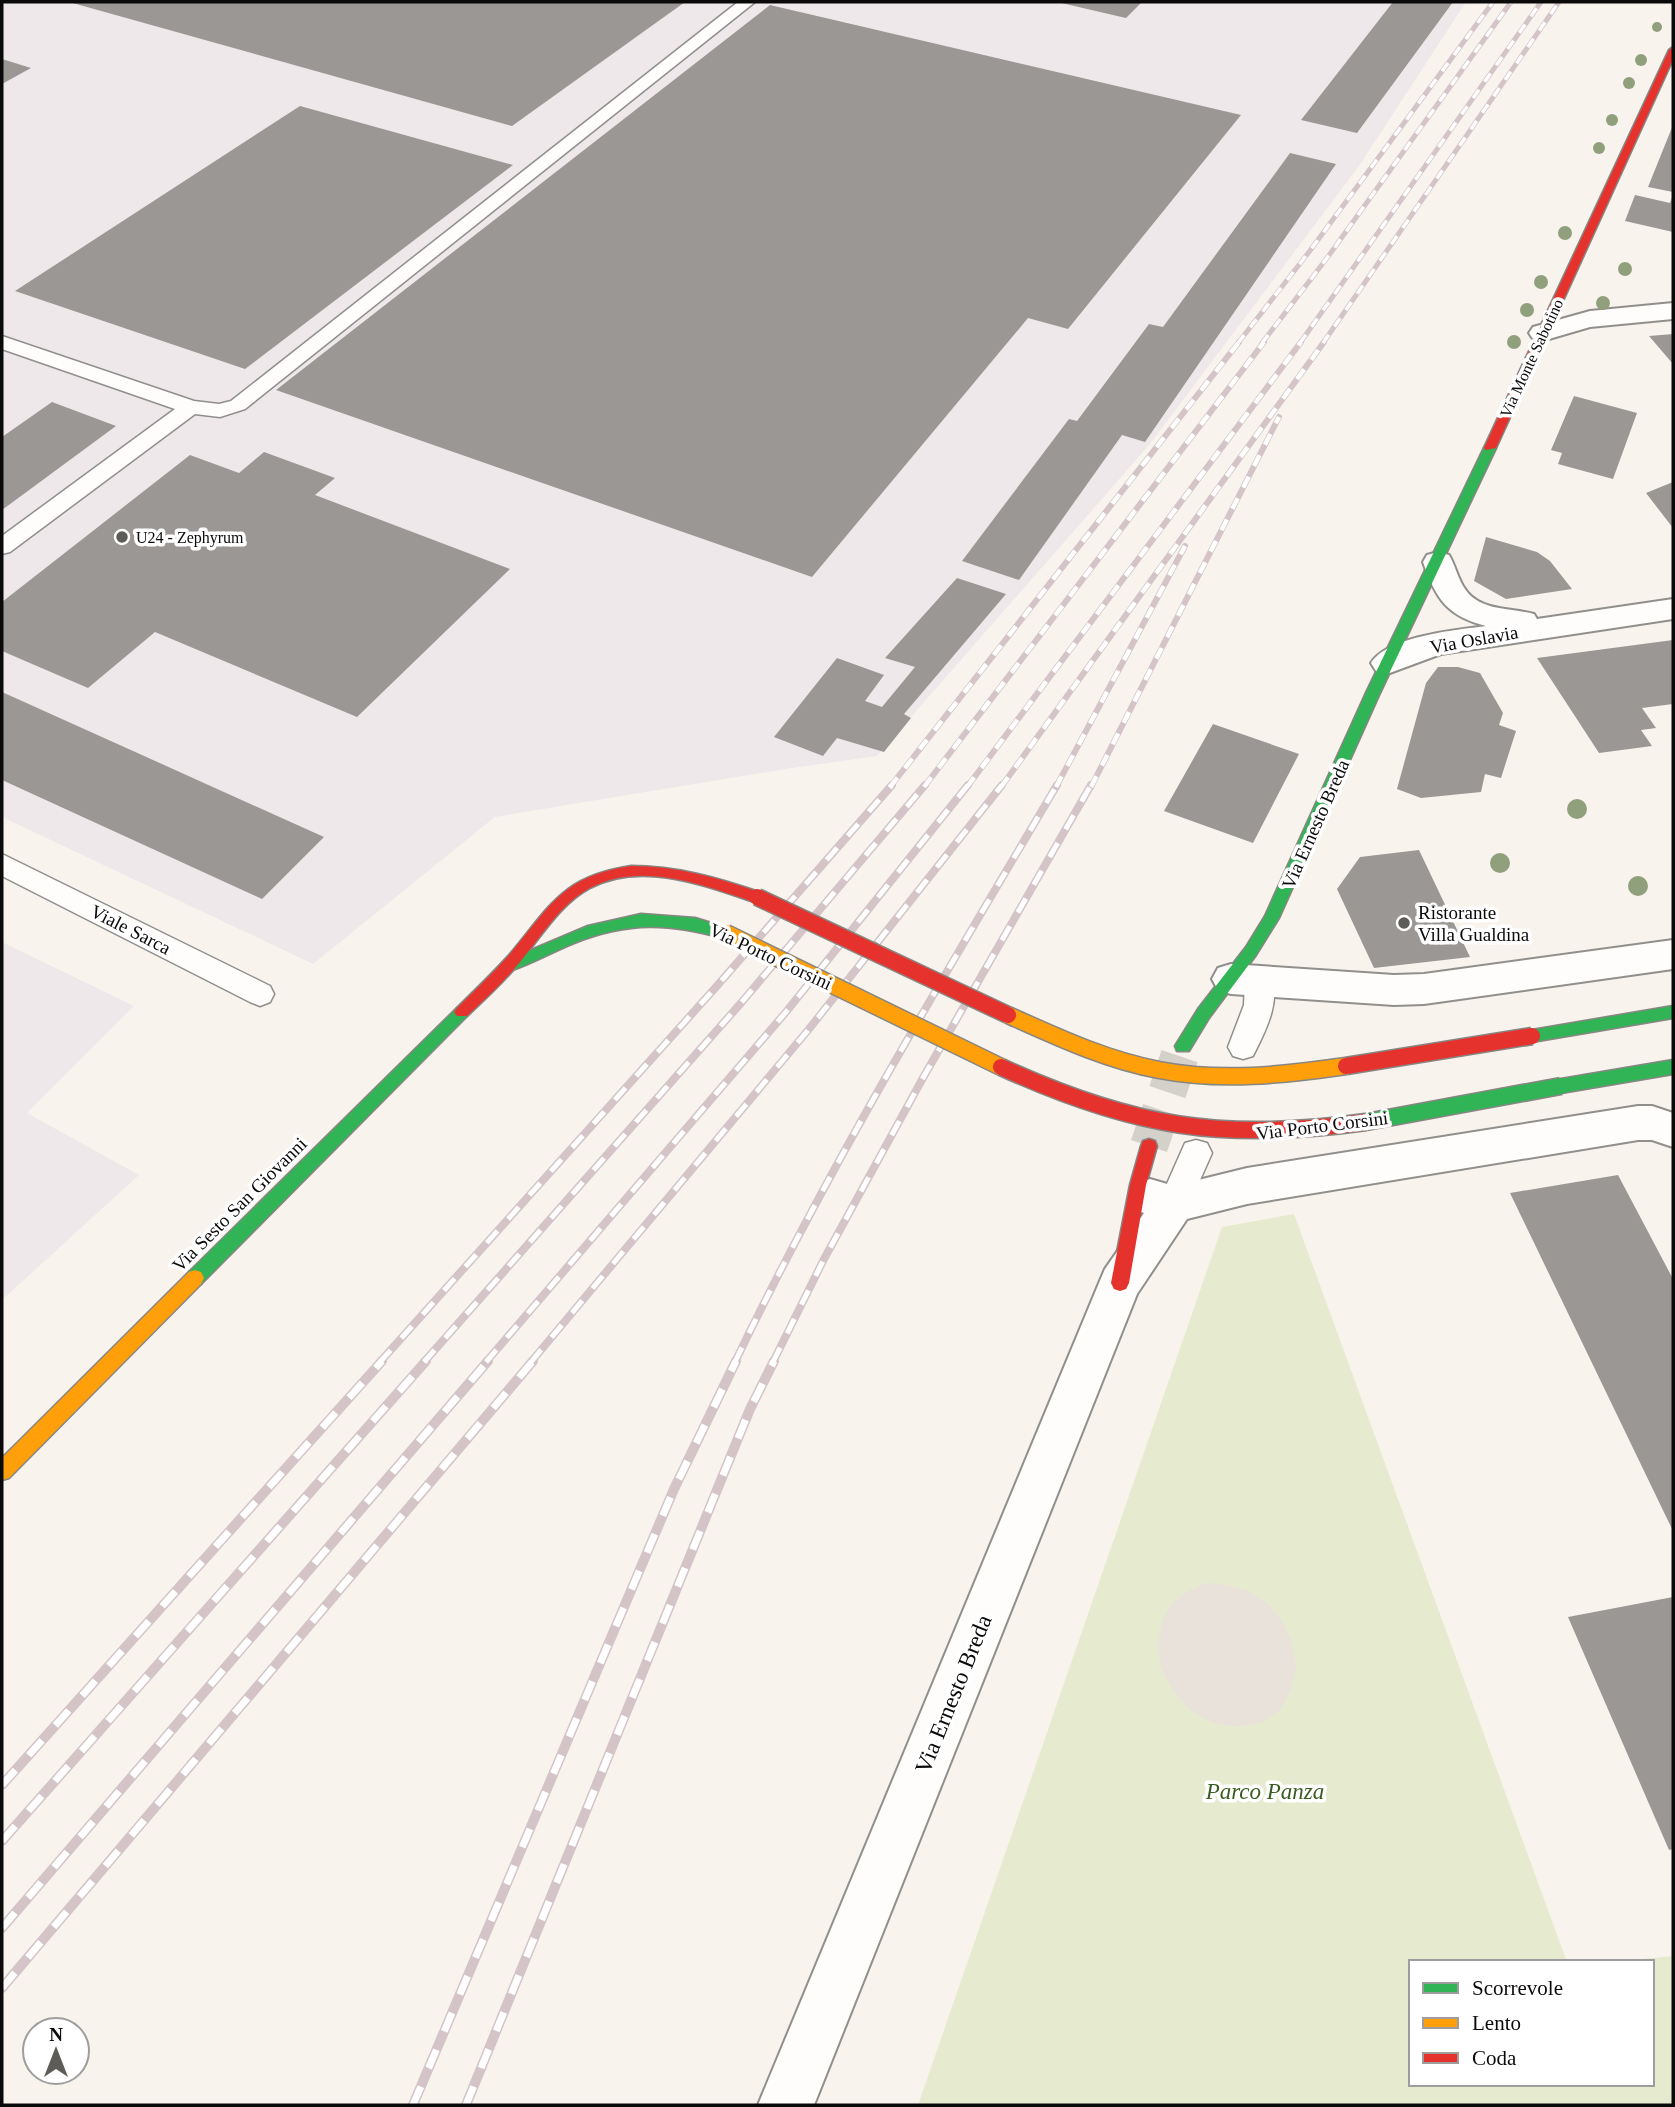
<svg xmlns="http://www.w3.org/2000/svg" width="1675" height="2107" viewBox="0 0 1675 2107" font-family="'Times New Roman',serif">
  <rect width="100%" height="100%" fill="#f8f4ed"/>
  <path fill="#eee8eb" d="M 2,2 L 1466,2 L 1359,166 L 1150,444 L 877,756 L 792,768 L 495,817 L 313,964 L 2,817 Z
    M 2,942 L 134,1006 L 27,1113 L 139,1175 L 2,1300 Z"/>
  <path fill="#e6ebcf" d="M 1294,1214 L 1567,1962 L 1411,1962 L 1411,2084 L 1652,2084 L 1652,1962 L 1611,1962 L 1673,1956 L 1673,2105 L 918,2105 L 1222,1227 Z"/>
  <path fill="#e8e2da" d="M 1207,1583 L 1228,1585 L 1248,1591 L 1267,1603 L 1282,1621 L 1292,1642 L 1296,1666 L 1291,1690 L 1280,1710 L 1261,1723 L 1238,1727 L 1213,1723 L 1191,1711 L 1173,1691 L 1161,1668 L 1158,1643 L 1162,1621 L 1173,1603 L 1188,1591 Z"/>
  <path fill="#9a9794" d="M 69,2 L 685,2 L 512,126 Z
    M 1057,2 L 1142,2 L 1126,18 Z
    M 1393,2 L 1453,2 L 1357,133 L 1301,120 Z
    M 770,5 L 1241,115 L 1068,329 L 1028,318 L 812,577 L 276,390 Z
    M 2,59 L 31,68 L 2,84 Z
    M 300,106 L 513,165 L 245,369 L 15,291 Z
    M 1673,125 L 1673,192 L 1648,187 Z
    M 1290,153 L 1336,164 L 1145,442 L 1122,435 L 1019,580 L 962,561 L 1069,419 L 1077,421 L 1149,324 L 1163,327 Z
    M 1635,195 L 1670,203 L 1673,195 L 1673,232 L 1625,221 Z
    M 1673,334 L 1673,364 L 1649,336 Z
    M 1574,396 L 1637,413 L 1613,479 L 1558,464 L 1562,453 L 1551,450 Z
    M 52,402 L 116,426 L 2,510 L 2,437 Z
    M 264,452 L 335,478 L 315,495 L 510,569 L 357,717 L 155,632 L 88,688 L 2,651 L 2,602 L 190,455 L 239,473 Z
    M 1673,482 L 1673,528 L 1646,493 Z
    M 1486,537 L 1537,552 L 1550,561 L 1572,589 L 1506,599 L 1474,581 Z
    M 957,578 L 1006,594 L 904,714 L 911,718 L 884,752 L 837,738 L 823,756 L 774,737 L 837,658 L 884,675 L 865,701 L 882,707 L 915,667 L 885,658 Z
    M 1673,640 L 1673,704 L 1642,708 L 1656,728 L 1641,730 L 1652,746 L 1599,753 L 1537,658 Z
    M 1438,667 L 1458,667 L 1480,673 L 1503,713 L 1499,725 L 1516,731 L 1501,778 L 1485,774 L 1481,792 L 1421,798 L 1397,789 L 1426,683 Z
    M 2,692 L 324,837 L 262,899 L 2,780 Z
    M 1213,724 L 1299,754 L 1253,843 L 1164,811 Z
    M 1419,850 L 1470,957 L 1374,968 L 1337,889 L 1360,857 Z
    M 1618,1175 L 1673,1279 L 1673,1531 L 1510,1193 Z
    M 1673,1597 L 1673,1849 L 1669,1850 L 1568,1617 Z"/>
  <g fill="none" stroke-linecap="round" stroke-linejoin="round">
    <path stroke="#d4d1cb" stroke-width="38" stroke-dasharray="38 19" stroke-linecap="butt" d="M 1149,1146 L 1183,1046"/>
    <g stroke="#918f8c" stroke-width="3">
      <path id="lane" d="M 738,2 L 755,2 L 245,409 L 220,417 L 195,414 L 10,552 L 2,554 L 2,536 L 175,409 L 2,349 L 2,336 L 194,401 L 219,404 L 231,401 Z
        M 2,854 L 270,986 L 274,994 L 270,1002 L 260,1006 L 250,1002 L 2,876 Z
        M 1259,967 L 1269,971 C 1283,998 1266,1030 1253,1056 L 1243,1059 L 1233,1056 L 1228,1047 L 1244,1005 L 1245,979 L 1249,971 Z
        M 1196,1140 L 1207,1143 L 1212,1153 L 1185,1214 L 1174,1218 L 1163,1214 L 1158,1204 L 1185,1143 Z"/>
    </g>
    <g stroke="#918f8c" stroke-width="4">
      <path id="street" d="M 1673,303 L 1673,319 L 1590,327 L 1542,341 L 1533,339 L 1529,333 L 1533,327 L 1590,311 Z
        M 1438,552 L 1449,555 C 1455,565 1457,576 1463,586 C 1478,612 1509,607 1534,614 L 1537,619 L 1673,599 L 1673,619 L 1441,654 L 1387,674 L 1376,671 L 1371,663 C 1388,636 1456,630 1486,626 C 1447,616 1436,599 1423,562 L 1427,555 Z
        M 1673,940 L 1673,969 L 1424,1004 L 1394,1005 L 1231,994 L 1218,990 L 1212,979 L 1218,968 L 1231,964 L 1394,975 L 1424,974 Z
        M 1638,1106 L 1652,1106 L 1673,1113 L 1673,1147 L 1652,1140 L 1638,1140 L 1247,1204 L 1187,1219 L 1137,1294 L 814,2105 L 758,2105 L 1099,1283 L 1105,1269 L 1144,1213 L 1136,1210 L 1130,1197 L 1136,1184 L 1150,1179 L 1174,1186 L 1247,1168 Z"/>
    </g>
    <g stroke="#888683" stroke-width="3">
      <path id="fast" d="M 1490,445 L 1496,448 L 1379,695 L 1279,918 L 1256,955 L 1209,1018 L 1189,1051 L 1177,1051 L 1175,1046 L 1198,1009 L 1246,947 L 1265,916 L 1365,695 L 1484,448 Z
        M 641,914 L 695,918 L 731,929 L 733,933 L 726,939 C 670,923 629,921 574,943 C 554,951 535,962 515,969 L 507,963 L 510,959 L 588,926 Z
        M 462,1006 L 467,1008 L 470,1012 L 467,1016 L 201,1284 L 195,1286 L 189,1284 L 186,1278 L 189,1272 L 457,1008 Z
        M 1673,1006 L 1673,1018 L 1532,1042 L 1526,1041 L 1524,1036 L 1526,1031 L 1532,1030 Z
        M 1673,1060 L 1673,1074 L 1561,1093 L 1555,1091 L 1553,1086 L 1555,1081 L 1561,1079 Z"/>
    </g>
    <g stroke="#888683" stroke-width="3">
      <path id="slow" d="M 195,1270 L 201,1272 L 204,1278 L 201,1284 L 9,1478 L 2,1480 L 2,1458 L 189,1272 Z"/>
    </g>
    <g stroke="#888683" stroke-width="3">
      <path id="jam" d="M 1673,47 L 1673,59 L 1496,448 L 1486,450 L 1484,448 L 1669,50 Z
        M 631,866 C 677,866 719,878 762,893 L 764,897 L 757,903 C 706,886 642,860 590,888 C 560,904 541,937 520,962 C 504,982 485,999 467,1016 L 457,1016 L 454,1012 L 457,1008 C 475,990 493,973 510,954 C 551,905 563,876 631,866 Z
        M 1149,1139 L 1155,1141 L 1157,1146 L 1146,1185 L 1129,1283 L 1126,1289 L 1120,1291 L 1114,1289 L 1111,1283 L 1130,1185 L 1141,1146 L 1143,1141 Z"/>
    </g>
    <use href="#lane" fill="#fefdfc" fill-rule="evenodd"/>
    <use href="#street" fill="#fefdfc" fill-rule="evenodd"/>
    <use href="#fast" fill="#30b455" fill-rule="evenodd"/>
    <use href="#slow" fill="#ff9f0a" fill-rule="evenodd"/>
    <use href="#jam" fill="#e5322d" fill-rule="evenodd"/>
    <g stroke="#d4c4c8" stroke-width="5">
      <path id="rail-far3" d="M 1238,343 L 1309,252 L 1493,2
        M 1262,343 L 1327,258 L 1511,2
        M 1300,343 L 1541,2
        M 1323,343 L 1559,2"/>
    </g>
    <g stroke="#d4c4c8" stroke-width="6">
      <path id="rail-far2" d="M 890,787 L 1239,342
        M 924,787 L 1264,342
        M 967,787 L 1301,342
        M 1001,787 L 1324,342
        M 1056,787 L 1185,546
        M 1091,787 L 1279,417"/>
    </g>
    <g stroke="#d4c4c8" stroke-width="8">
      <path id="rail-far1" d="M 380,1362 L 716,987 L 892,785
        M 424,1362 L 741,1003 L 925,785
        M 486,1362 L 786,1012 L 968,785
        M 531,1362 L 809,1029 L 1002,785
        M 735,1362 C 830,1164 945,975 1057,785
        M 773,1362 L 824,1259 L 924,1076 L 1091,785"/>
    </g>
    <g stroke="#d4c4c8" stroke-width="10">
      <path id="rail" d="M 2,1785 L 382,1361
        M 2,1841 L 426,1361
        M 2,1928 L 488,1361
        M 2,1988 L 533,1361
        M 413,2105 L 674,1489 L 736,1361
        M 466,2105 L 750,1409 L 774,1361"/>
    </g>
    <use href="#rail-far3" stroke="#fff" stroke-width="3.5" stroke-dasharray="10" stroke-linecap="butt"/>
    <use href="#rail-far2" stroke="#fff" stroke-width="4.5" stroke-dasharray="12" stroke-linecap="butt"/>
    <use href="#rail-far1" stroke="#fff" stroke-width="5" stroke-dasharray="16" stroke-linecap="butt"/>
    <use href="#rail" stroke="#fff" stroke-width="7" stroke-dasharray="20" stroke-linecap="butt"/>
    <g stroke="#888683" stroke-width="19" stroke-linecap="butt">
      <path id="fast-bridge" d="M 1366,1122 L 1561,1086"/>
    </g>
    <g stroke="#888683" stroke-width="19" stroke-linecap="butt">
      <path id="slow-bridge" d="M 726,933 L 1001,1067
        M 1008,1015 C 1057,1037 1106,1060 1159,1070 C 1221,1082 1284,1075 1346,1066"/>
    </g>
    <g stroke="#888683" stroke-width="19" stroke-linecap="butt">
      <path id="jam-bridge" d="M 757,897 L 1008,1015
        M 1346,1066 L 1532,1036
        M 1001,1067 C 1132,1127 1223,1142 1366,1122"/>
    </g>
    <use href="#fast-bridge" stroke="#30b455" stroke-width="16"/>
    <use href="#slow-bridge" stroke="#ff9f0a" stroke-width="16"/>
    <use href="#jam-bridge" stroke="#e5322d" stroke-width="16"/>
  </g>
  <g fill="#90a07c">
    <circle cx="1657" cy="27" r="5"/>
    <circle cx="1641" cy="60" r="6"/>
    <circle cx="1629" cy="83" r="6"/>
    <circle cx="1612" cy="120" r="6"/>
    <circle cx="1599" cy="148" r="6"/>
    <circle cx="1565" cy="233" r="7"/>
    <circle cx="1625" cy="269" r="7"/>
    <circle cx="1541" cy="282" r="7"/>
    <circle cx="1603" cy="303" r="7"/>
    <circle cx="1527" cy="310" r="7"/>
    <circle cx="1514" cy="342" r="7"/>
    <circle cx="1577" cy="809" r="10"/>
    <circle cx="1500" cy="863" r="10"/>
    <circle cx="1638" cy="886" r="10"/>
  </g>
  <g fill="#5d5c59" stroke="#fff" stroke-width="2.5">
    <circle cx="122" cy="537" r="7"/>
    <circle cx="1404" cy="923" r="7"/>
  </g>
  <g text-anchor="middle" stroke-width="7" stroke-linejoin="round" paint-order="stroke">
    <g font-size="16" fill="#0a0a0a" stroke="#fff">
      <text transform="translate(1531 358) rotate(-65)" y="6">Via Monte Sabotino</text>
    </g>
    <g font-size="16" fill="#0a0a0a" stroke="#fff" text-anchor="start">
      <text x="136" y="543">U24 - Zephyrum</text>
    </g>
    <g font-size="19" fill="#0a0a0a" stroke="#fff">
      <text transform="translate(1474 639) rotate(-10)" y="7">Via Oslavia</text>
      <text transform="translate(1315 824) rotate(-66)" y="7">Via Ernesto Breda</text>
      <text transform="translate(131 929) rotate(27)" y="7">Viale Sarca</text>
      <text transform="translate(771 956) rotate(25)" y="7">Via Porto Corsini</text>
      <text transform="translate(1322 1125) rotate(-7)" y="7">Via Porto Corsini</text>
      <text transform="translate(239 1204) rotate(-45)" y="7">Via Sesto San Giovanni</text>
    </g>
    <g font-size="19" fill="#0a0a0a" stroke="#fff" text-anchor="start">
      <text x="1418" y="919">Ristorante<tspan x="1418" dy="22">Villa Gualdina</tspan></text>
    </g>
    <g font-size="23" fill="#0a0a0a" stroke="#fff">
      <text transform="translate(953 1694) rotate(-68)" y="8">Via Ernesto Breda</text>
    </g>
    <g font-size="23" font-style="italic" fill="#3a5c20" stroke="#fff">
      <text x="1265" y="1799">Parco Panza</text>
    </g>
  </g>
  <rect width="1675" height="2107" fill="none" stroke="#0a0a0a" stroke-width="7"/>
  <rect x="1409" y="1960" width="245" height="126" fill="#ffffff" stroke="#9d9d9d" stroke-width="2"/>
  <rect x="1423" y="1983" width="35" height="10" fill="#30b455" stroke="#9d9d9d" stroke-width="2"/>
  <text x="1472" y="1995" font-size="21" fill="#0a0a0a">Scorrevole</text>
  <rect x="1423" y="2018" width="35" height="10" fill="#ff9f0a" stroke="#9d9d9d" stroke-width="2"/>
  <text x="1472" y="2030" font-size="21" fill="#0a0a0a">Lento</text>
  <rect x="1423" y="2053" width="35" height="10" fill="#e5322d" stroke="#9d9d9d" stroke-width="2"/>
  <text x="1472" y="2065" font-size="21" fill="#0a0a0a">Coda</text>
  <g transform="translate(56 2051)"><circle r="33" fill="#ffffff" stroke="#9d9d9d" stroke-width="2"/>
  <path d="M0-5L12 26L0 18L-12 26Z" fill="#5d5c59"/>
  <text y="-10" font-size="19" font-weight="bold" text-anchor="middle" fill="#0a0a0a">N</text>
  </g>
</svg>
